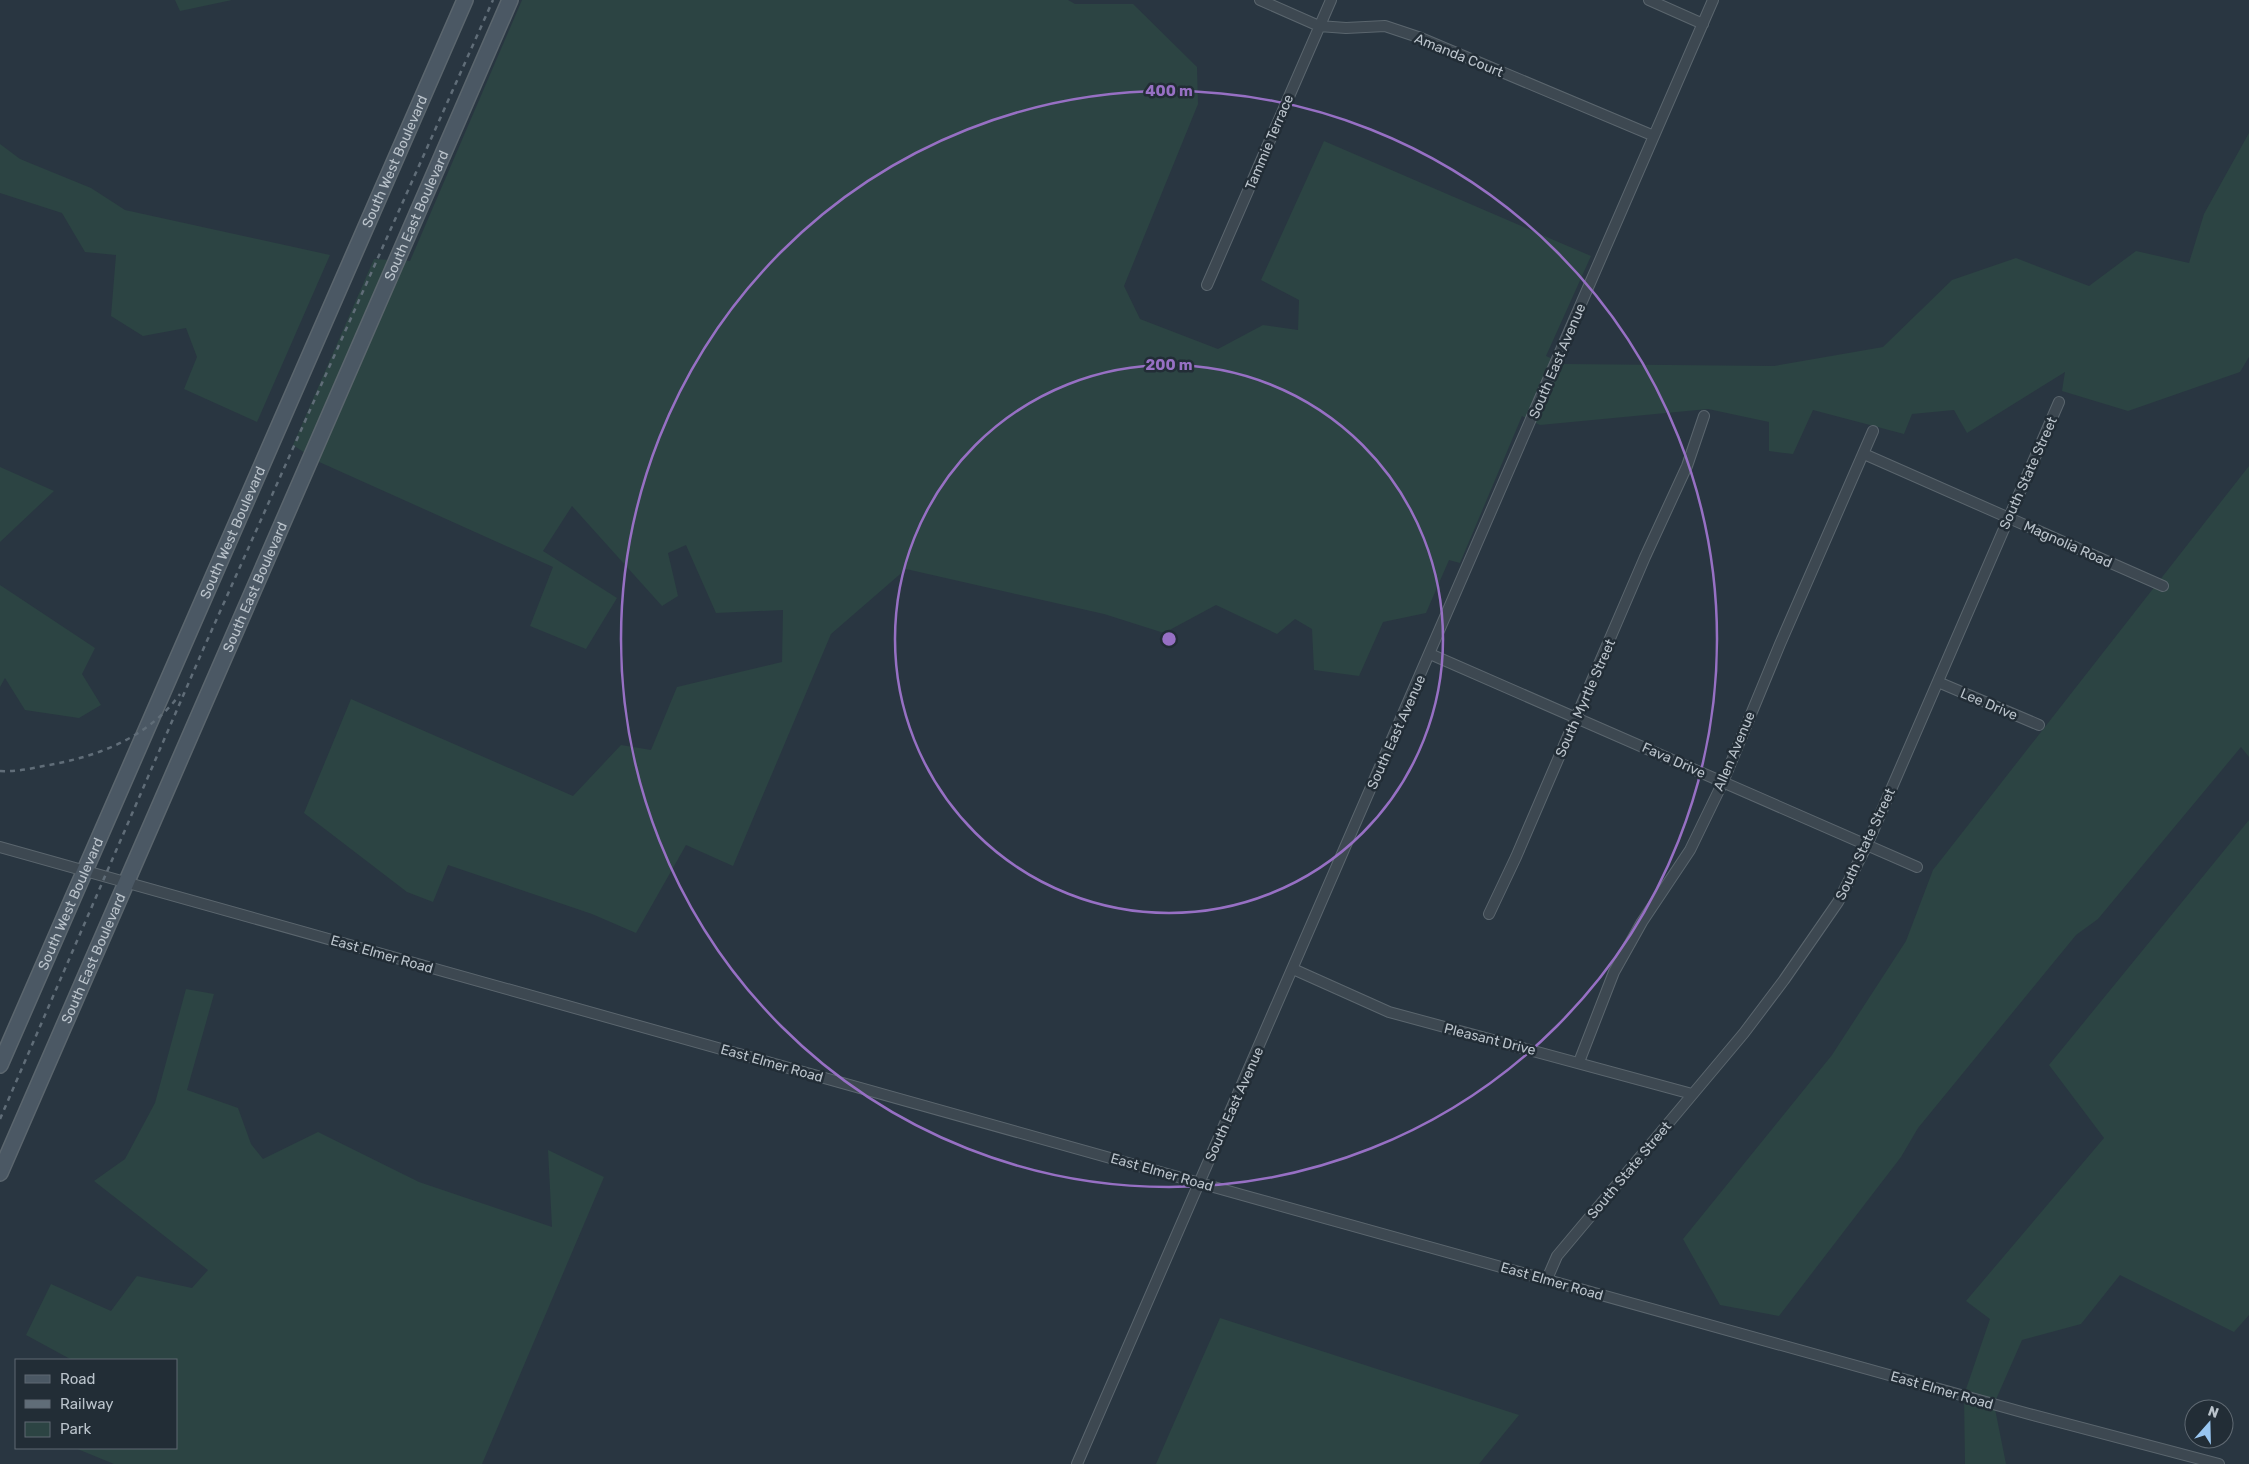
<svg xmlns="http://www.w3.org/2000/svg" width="2249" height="1464" viewBox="0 0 2249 1464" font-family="Rubik,sans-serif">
  <rect width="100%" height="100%" fill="#293641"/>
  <path fill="#2c4443" d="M 175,0 L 232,0 L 180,11 Z
    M 522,0 L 1068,0 L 1075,4 L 1133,4 L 1197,67 L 1198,104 L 1124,286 L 1140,319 L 1218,349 L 1263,325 L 1298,330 L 1299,300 L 1261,280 L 1324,141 L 1591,256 L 1546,356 L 1564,364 L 1774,366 L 1883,347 L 1952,280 L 2016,258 L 2089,286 L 2136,251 L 2189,263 L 2204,214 L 2249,133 L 2249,357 L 2240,372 L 2128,411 L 2062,391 L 2065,372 L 1967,433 L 1954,410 L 1912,414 L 1904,434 L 1813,410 L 1793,454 L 1769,451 L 1769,422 L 1708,409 L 1540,425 L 1522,416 L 1460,563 L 1449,560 L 1426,613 L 1383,622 L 1359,676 L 1314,670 L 1312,629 L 1295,619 L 1277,634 L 1216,605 L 1164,633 L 1104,614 L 906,569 L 831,634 L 733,866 L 686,845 L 636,933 L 592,914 L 448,865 L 433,902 L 407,892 L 304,813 L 351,699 L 573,796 L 621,745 L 651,750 L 677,687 L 782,662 L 783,610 L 716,613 L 686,545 L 668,553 L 678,596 L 662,606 L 572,506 L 543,551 L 617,598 L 586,649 L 530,626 L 553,567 L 317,461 L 293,445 L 374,259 L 410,261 Z
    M 0,144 L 20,159 L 91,188 L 125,210 L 330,255 L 257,422 L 184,389 L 197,357 L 186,328 L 143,336 L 111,316 L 116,255 L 85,252 L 62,213 L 0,193 Z
    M 2249,466 L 2249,757 L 2241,747 L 2098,919 L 2076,935 L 1918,1128 L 1901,1157 L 1779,1316 L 1720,1305 L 1683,1239 L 1832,1055 L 1906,941 L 1933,870 Z
    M 0,467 L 54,491 L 0,542 Z
    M 0,585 L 95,648 L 82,674 L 101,705 L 79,718 L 25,710 L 5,678 L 0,687 Z
    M 2249,820 L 2249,1315 L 2234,1332 L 2120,1275 L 2081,1324 L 2022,1340 L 1994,1404 L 2006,1464 L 1965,1464 L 1964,1395 L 1990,1319 L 1966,1301 L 2104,1138 L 2049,1065 Z
    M 186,989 L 214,994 L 187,1090 L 238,1108 L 251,1144 L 263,1159 L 318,1132 L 419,1182 L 552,1227 L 548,1150 L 604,1177 L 482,1464 L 114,1464 L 75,1448 L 176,1448 L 176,1360 L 72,1360 L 26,1335 L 51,1284 L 111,1311 L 137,1276 L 192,1288 L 208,1270 L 94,1181 L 125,1159 L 155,1103 Z
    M 1220,1318 L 1519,1415 L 1479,1464 L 1156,1464 Z"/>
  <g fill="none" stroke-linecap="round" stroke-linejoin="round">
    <g stroke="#5b666e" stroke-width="12">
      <path id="street" d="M 1260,0 L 1319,26 L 1346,28 L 1385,26 L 1421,38 L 1654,136
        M 1649,0 L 1703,24
        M 1207,285 L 1331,0
        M 1864,454 L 2163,586
        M 1430,654 L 1917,867
        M 1938,682 L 2039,725
        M 0,847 L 1253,1198 L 2029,1414 L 2219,1464
        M 1489,914 L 1516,857 L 1645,557 L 1687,466 L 1704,416
        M 1293,969 L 1389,1012 L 1692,1094
        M 1579,1062 L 1614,972 L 1642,922 L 1690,850 L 1723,782 L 1780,644 L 1873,431
        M 1547,1279 L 1557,1256 L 1744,1033 L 1784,980 L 1838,902 L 1867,845 L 2059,402
        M 1077,1464 L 1713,0"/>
    </g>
    <g stroke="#5b666e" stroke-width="18">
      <g id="secondary">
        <path id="s1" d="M 0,1065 L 465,0"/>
        <path id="s2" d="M 0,1173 L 510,0"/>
      </g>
    </g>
    <use href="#street" stroke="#3d4851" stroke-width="10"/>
    <use href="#secondary" stroke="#4b5864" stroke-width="15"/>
    <path stroke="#606d78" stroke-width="2.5" stroke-dasharray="5 5" stroke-linecap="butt" d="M 0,771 C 17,772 33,768 49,765 C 99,756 149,737 180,694
      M 0,1119 L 202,652 L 493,0"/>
  </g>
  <g fill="none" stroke="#9770c4" stroke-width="2.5">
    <circle cx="1169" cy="639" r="274"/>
    <circle cx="1169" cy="639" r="548"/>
  </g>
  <g text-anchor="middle" stroke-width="5" stroke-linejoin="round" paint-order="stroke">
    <g font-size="14" fill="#bac3cb" stroke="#222d36">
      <text transform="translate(1459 55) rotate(22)" y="5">Amanda Court</text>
      <text transform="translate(1269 142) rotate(-67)" y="5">Tammie Terrace</text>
      <text dy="5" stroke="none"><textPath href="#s1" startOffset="986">South West Boulevard</textPath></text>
      <text dy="5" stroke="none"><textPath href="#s2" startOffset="1044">South East Boulevard</textPath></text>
      <text transform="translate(1557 361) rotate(-67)" y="5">South East Avenue</text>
      <text transform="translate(2028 473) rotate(-66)" y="5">South State Street</text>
      <text dy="5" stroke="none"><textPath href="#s1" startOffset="581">South West Boulevard</textPath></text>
      <text transform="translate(2068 544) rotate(24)" y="5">Magnolia Road</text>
      <text dy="5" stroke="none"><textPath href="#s2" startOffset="639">South East Boulevard</textPath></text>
      <text transform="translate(1585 698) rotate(-66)" y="5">South Myrtle Street</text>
      <text transform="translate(1989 704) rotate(23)" y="5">Lee Drive</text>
      <text transform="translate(1396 732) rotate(-66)" y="5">South East Avenue</text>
      <text transform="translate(1734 751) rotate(-67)" y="5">Allen Avenue</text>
      <text transform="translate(1674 760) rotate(24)" y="5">Fava Drive</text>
      <text transform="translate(1865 844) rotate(-65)" y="5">South State Street</text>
      <text dy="5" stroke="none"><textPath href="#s1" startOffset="176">South West Boulevard</textPath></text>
      <text transform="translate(382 954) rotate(16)" y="5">East Elmer Road</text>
      <text dy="5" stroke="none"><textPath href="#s2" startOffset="234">South East Boulevard</textPath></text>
      <text transform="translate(1490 1039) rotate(14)" y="5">Pleasant Drive</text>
      <text transform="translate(772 1063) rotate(16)" y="5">East Elmer Road</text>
      <text transform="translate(1234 1104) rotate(-66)" y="5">South East Avenue</text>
      <text transform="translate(1629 1170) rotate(-50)" y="5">South State Street</text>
      <text transform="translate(1162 1172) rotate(16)" y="5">East Elmer Road</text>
      <text transform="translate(1552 1281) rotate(16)" y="5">East Elmer Road</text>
      <text transform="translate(1942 1390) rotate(16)" y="5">East Elmer Road</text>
    </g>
  </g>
  <circle cx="1169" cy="639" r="8" fill="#9770c4" stroke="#222d36" stroke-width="2.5"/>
  <g font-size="15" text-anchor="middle" font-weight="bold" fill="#9770c4" stroke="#222d36" stroke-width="5" stroke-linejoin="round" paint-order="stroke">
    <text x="1169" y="96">400 m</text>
    <text x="1169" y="370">200 m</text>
  </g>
  <rect x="15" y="1359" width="162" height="90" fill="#222d36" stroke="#5f6972"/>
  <rect x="25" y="1375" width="25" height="8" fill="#4b5864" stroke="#5f6972"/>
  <text x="60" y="1384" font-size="15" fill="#bac3cb">Road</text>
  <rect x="25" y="1400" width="25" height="8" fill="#606d78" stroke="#5f6972"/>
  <text x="60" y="1409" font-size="15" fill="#bac3cb">Railway</text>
  <rect x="25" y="1422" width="25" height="15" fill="#2c4443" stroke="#5f6972"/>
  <text x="60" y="1434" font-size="15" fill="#bac3cb">Park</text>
  <g transform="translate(2209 1424) rotate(20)"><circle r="24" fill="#222d36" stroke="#5f6972"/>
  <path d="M0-4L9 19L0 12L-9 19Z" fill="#99c6f1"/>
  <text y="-8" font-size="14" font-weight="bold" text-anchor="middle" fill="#bac3cb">N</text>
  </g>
</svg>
